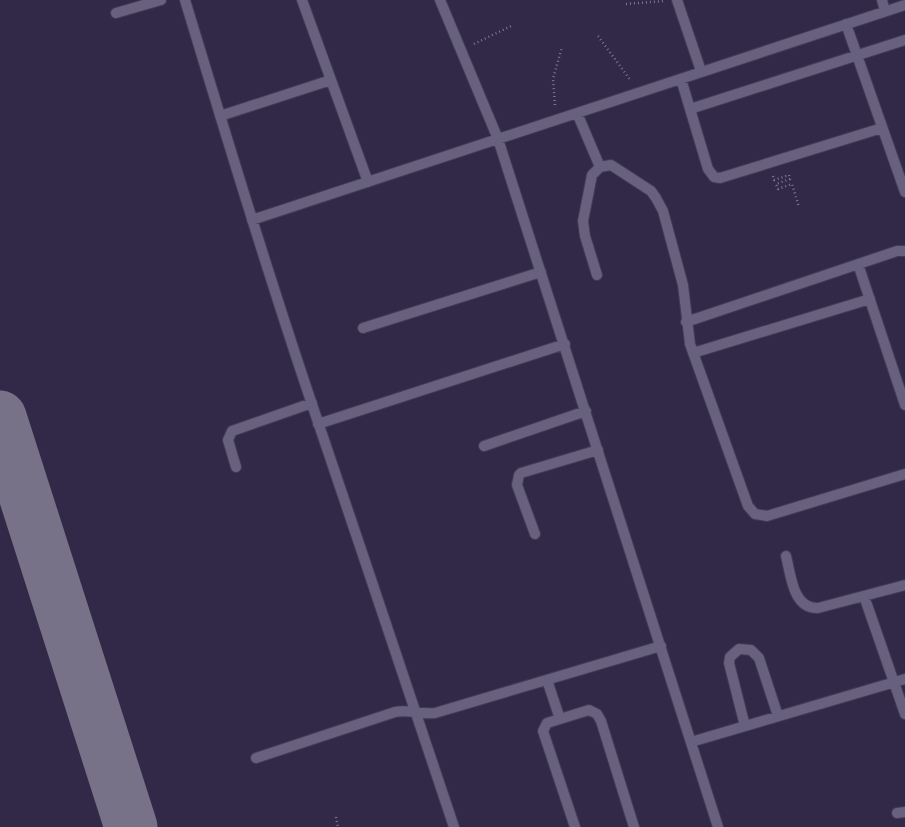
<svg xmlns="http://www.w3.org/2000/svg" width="905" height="827" font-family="Karla,sans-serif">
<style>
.built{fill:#322948}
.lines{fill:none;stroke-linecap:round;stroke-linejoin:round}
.taxiway{stroke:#787288;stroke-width:53}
.lane-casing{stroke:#433c51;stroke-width:12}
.path{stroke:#7c778d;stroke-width:2.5;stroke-dasharray:1 3;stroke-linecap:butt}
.lane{stroke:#67607e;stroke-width:10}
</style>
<rect width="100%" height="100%" fill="#27203a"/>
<path class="built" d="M0,0H905V827H0Z"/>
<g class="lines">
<path class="taxiway" d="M0,417L131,827"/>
<g class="lane-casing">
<path id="lane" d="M185,0C228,142 271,284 319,425C364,559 410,692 454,827
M302,0L368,182
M440,0L498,139L718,827
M677,0L701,71
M882,0L885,11
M116,13L161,0
M846,24L905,192
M681,79L708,169L714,177L720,178L882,128
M690,109L905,40
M577,113L600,167
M220,116L331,80
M252,220L905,5
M858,264L905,405
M597,275L585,236L583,221L592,175L600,167L611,165L651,191L656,198L663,211L683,285L690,344L748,506L755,514L767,516L905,474
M686,322L897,251H905
M363,328L541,272
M693,353L870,299
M318,424L565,344
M484,446L586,411
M236,467L228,440L232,431L312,403
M535,534L517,485L519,475L521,473L598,450
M786,556C791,576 793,609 818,608L905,585
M864,596L905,714
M547,680L560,719
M745,726L729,663L730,657L739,649L751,650L759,658L778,716
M691,742L905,679
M256,758L395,712C409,709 421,715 435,713L661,646
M897,813L905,812
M575,827L543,731L547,723L589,710L597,714L601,721L634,827"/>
</g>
<path class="path" d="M626,4L664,1
M598,36L631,81
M474,44L511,26
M555,105L553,79L562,47
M773,176L774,180L789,175L790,179L776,184L778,189L792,184L799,207
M336,817L338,827"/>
<use href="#lane" class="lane"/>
</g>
</svg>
